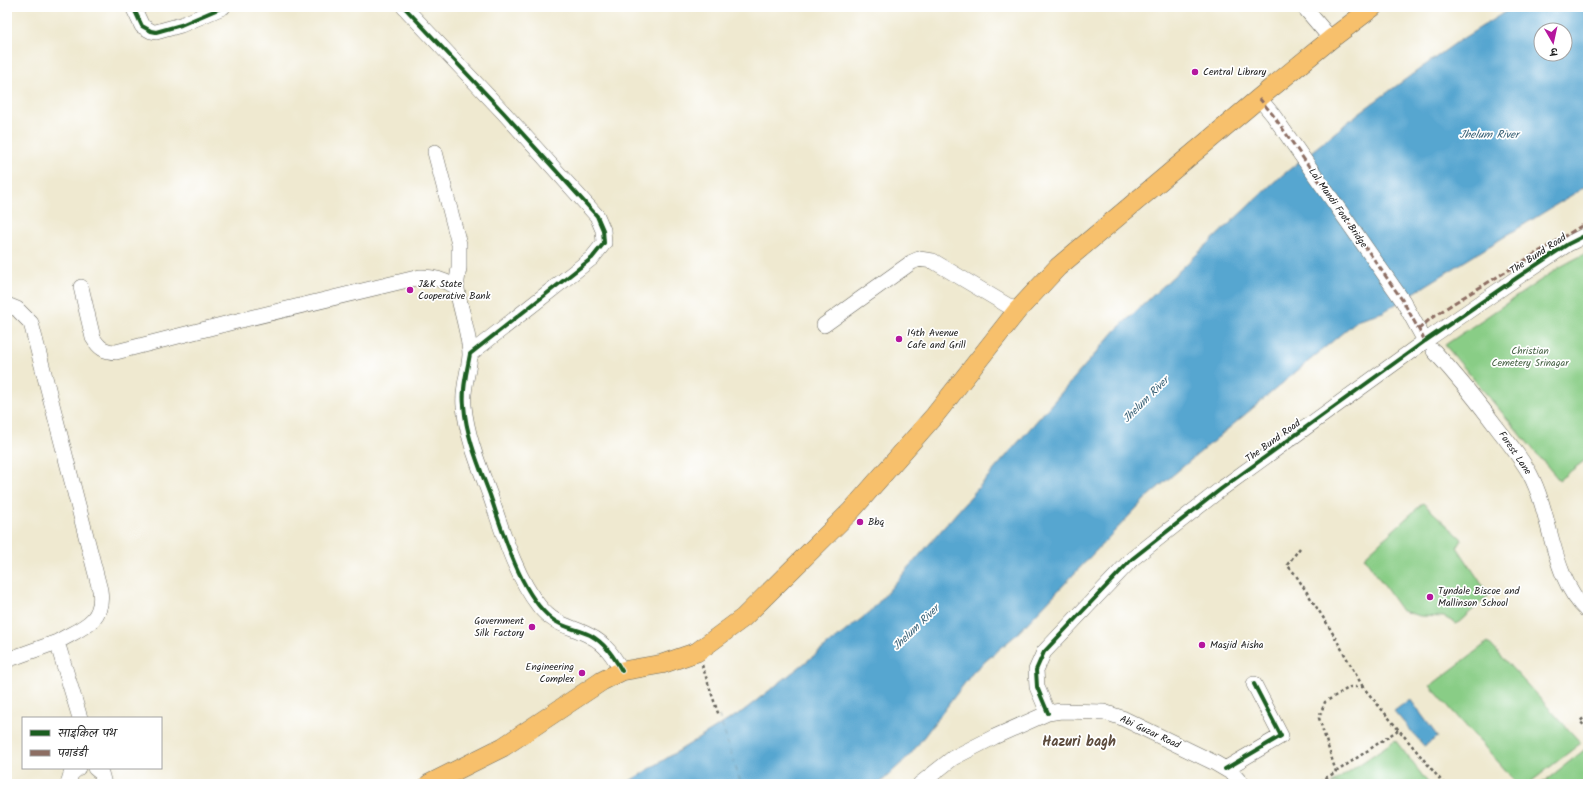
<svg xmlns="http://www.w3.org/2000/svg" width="1595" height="791" font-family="Kalam,'Playpen Sans Deva',sans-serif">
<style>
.green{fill:#89cd86;stroke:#527451}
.water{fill:#56a6d0;stroke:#396176;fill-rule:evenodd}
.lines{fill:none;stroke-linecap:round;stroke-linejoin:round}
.ferry{stroke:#396176;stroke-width:1;stroke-dasharray:5 4;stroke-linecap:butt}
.minor-casing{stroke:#66645b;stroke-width:16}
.major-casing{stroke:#66645b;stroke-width:20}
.path{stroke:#66645b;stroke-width:2.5;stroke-dasharray:3 3;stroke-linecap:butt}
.minor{stroke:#fff;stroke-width:15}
.major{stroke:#f7c06c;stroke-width:19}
.quiet{stroke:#8d6e63;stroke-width:3;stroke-dasharray:6 3;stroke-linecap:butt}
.cycleway-casing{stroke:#fff;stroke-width:6}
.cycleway{stroke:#1b5e20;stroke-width:4}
.poi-dot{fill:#b5179e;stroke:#fff;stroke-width:1.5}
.labels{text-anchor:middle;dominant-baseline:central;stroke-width:3.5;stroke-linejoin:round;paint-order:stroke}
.poi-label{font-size:10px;fill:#1c1c1c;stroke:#fff;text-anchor:start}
.street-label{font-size:10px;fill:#1c1c1c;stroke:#fff}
.park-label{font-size:10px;fill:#486346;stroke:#fff}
.water-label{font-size:11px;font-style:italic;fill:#396176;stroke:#fff}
.district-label{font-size:14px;font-weight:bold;fill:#5c4b3c;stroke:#fff}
</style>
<rect width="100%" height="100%" fill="#fff"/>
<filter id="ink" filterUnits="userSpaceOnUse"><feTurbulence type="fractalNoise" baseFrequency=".025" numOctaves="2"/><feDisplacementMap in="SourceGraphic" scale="8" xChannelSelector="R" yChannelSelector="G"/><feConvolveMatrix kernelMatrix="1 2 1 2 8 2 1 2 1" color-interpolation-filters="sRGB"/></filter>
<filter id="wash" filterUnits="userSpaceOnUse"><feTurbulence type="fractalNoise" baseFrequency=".012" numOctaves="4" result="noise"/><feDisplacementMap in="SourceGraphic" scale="16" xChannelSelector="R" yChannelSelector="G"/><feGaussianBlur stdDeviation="0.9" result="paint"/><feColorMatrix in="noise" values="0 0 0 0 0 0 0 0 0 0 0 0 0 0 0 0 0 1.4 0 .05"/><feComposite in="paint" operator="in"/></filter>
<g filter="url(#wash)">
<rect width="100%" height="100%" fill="#efe9d0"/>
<path class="green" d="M1588,252V458L1559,480L1445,345L1560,267Z
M1423,503L1462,539L1457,547L1489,595L1457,624L1444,617L1420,616L1402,611L1364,557Z
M1488,642L1581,743L1528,784H1518L1430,686Z
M1395,740L1429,784H1331Z
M1588,747V784H1541Z"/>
<path class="water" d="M1513,7H1588V185L1383,312L1359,319L1148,496L1016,635L974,671L910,755L879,784H625L743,711L870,612L1116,330L1274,182L1359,113L1457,42ZM1541,30H1565V54H1541Z
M1410,699L1438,737L1424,746L1394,711Z"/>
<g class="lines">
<path class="ferry" d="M719,716L741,784"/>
</g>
</g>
<g filter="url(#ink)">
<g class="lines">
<g class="minor-casing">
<path id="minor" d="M133,7L142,26L151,31L156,32L181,25L223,7
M404,7L504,113L597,216L603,230L604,243L592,258L470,354
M1304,7L1331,39
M1259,98L1273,115L1403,301L1425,341
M435,152L459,244C459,252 459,260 459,268C458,275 456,282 457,289C460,308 470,337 470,355C469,372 462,388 464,406C467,438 480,468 491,498C503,533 516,577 539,606C556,627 570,625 590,636C605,643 614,657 622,671
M81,287L93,338C99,348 105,352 116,352L233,322L420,277C434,276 444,281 457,287
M7,305L17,309L31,323L100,590C105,623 80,628 57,642L80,718
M824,325L912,262L919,259L933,261L1017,311
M1434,351C1457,376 1478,402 1498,429C1509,443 1521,458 1530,474C1553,518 1550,576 1588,612
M7,660L57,642
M1048,713L1037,687L1036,670L1044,652L1132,559L1221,489L1425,341L1518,277L1568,244L1588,234
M95,768L101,773L104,784
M1225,769L1281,736L1254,684
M68,784L71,774L78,768
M920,784L953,758L994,737L1048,713L1061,711L1104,712L1122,718L1215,763L1232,773L1242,784"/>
</g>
<g class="major-casing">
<path id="major" d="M429,784L503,747L602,681L622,671L662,664L697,652L743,618L851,511L935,415L1017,311L1058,267L1259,98L1331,39L1373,7"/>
</g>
<path class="path" d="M1300,548L1287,565L1295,574L1328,625L1363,687
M702,665L719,716
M1588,715L1580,721L1588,730
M1336,772L1398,730
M1315,784L1336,772L1319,718L1325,702L1350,687H1363L1444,784"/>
<use href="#minor" class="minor"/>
<use href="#major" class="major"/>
<path class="quiet" d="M1259,98L1273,115L1403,301L1425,341
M1418,330L1430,319L1454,303L1588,222"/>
<g class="cycleway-casing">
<path id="cycleway" d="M133,7L142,26L151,31L156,32L181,25L223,7
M404,7L504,113L597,216L603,230L604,243L592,258L470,354C467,371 462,388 464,405C466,436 479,466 490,495C503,532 520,594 552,619C563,628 578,629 590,635C605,643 614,657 622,671
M1048,713L1037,687L1036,670L1044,652L1132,559L1221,489L1425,341L1518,277L1568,244L1588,234
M1225,769L1281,736L1254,684"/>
</g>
<use href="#cycleway" class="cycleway"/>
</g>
</g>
<g class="poi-dot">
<circle cx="1195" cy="72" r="4"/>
<circle cx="410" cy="290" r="4"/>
<circle cx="899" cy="339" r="4"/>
<circle cx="860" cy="522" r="4"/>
<circle cx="1430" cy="597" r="4"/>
<circle cx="532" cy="627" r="4"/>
<circle cx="1202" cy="645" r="4"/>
<circle cx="582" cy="673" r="4"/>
</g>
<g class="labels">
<g class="poi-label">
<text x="1203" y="72">Central Library</text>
<text x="418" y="284">J&amp;K State<tspan x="418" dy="12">Cooperative Bank</tspan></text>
<text x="907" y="333">14th Avenue<tspan x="907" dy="12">Cafe and Grill</tspan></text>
<text x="868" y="522">Bbq</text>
<text x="1438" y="591">Tyndale Biscoe and<tspan x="1438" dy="12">Mallinson School</tspan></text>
<text x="524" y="621" text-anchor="end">Government<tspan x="524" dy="12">Silk Factory</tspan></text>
<text x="1210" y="645">Masjid Aisha</text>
<text x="574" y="667" text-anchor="end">Engineering<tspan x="574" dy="12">Complex</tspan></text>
</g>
<g class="street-label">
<text transform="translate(1338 208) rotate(55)">Lal Mandi Foot Bridge</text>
<text transform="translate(1538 254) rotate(-33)">The Bund Road</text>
<text transform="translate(1273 441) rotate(-36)">The Bund Road</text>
<text transform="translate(1515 453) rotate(56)">Forest Lane</text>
<text transform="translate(1150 732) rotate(25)">Abi Guzar Road</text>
</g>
<g class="park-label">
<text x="1530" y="351">Christian<tspan x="1530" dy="12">Cemetery Srinagar</tspan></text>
</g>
<g class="water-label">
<text x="1489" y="135">Jhelum River</text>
<text transform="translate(1146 400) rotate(-45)">Jhelum River</text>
<text transform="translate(916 628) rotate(-44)">Jhelum River</text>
</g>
<g class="district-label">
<text x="1079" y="742">Hazuri bagh</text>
</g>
</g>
<rect width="1595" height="791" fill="none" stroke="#fff" stroke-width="24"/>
<rect x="22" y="717" width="140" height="52" fill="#ffffff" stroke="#a4a4a4"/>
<rect x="30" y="730" width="20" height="6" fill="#1b5e20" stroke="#a4a4a4"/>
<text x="58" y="737" font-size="12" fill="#1c1c1c">साइकिल पथ</text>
<rect x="30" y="750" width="20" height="6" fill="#8d6e63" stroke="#a4a4a4"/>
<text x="58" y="757" font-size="12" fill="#1c1c1c">पगडंडी</text>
<g transform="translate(1553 42) rotate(171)"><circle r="19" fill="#ffffff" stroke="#a4a4a4"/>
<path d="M0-3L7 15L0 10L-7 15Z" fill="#b5179e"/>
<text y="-6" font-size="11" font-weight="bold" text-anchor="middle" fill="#1c1c1c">उ</text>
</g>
</svg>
